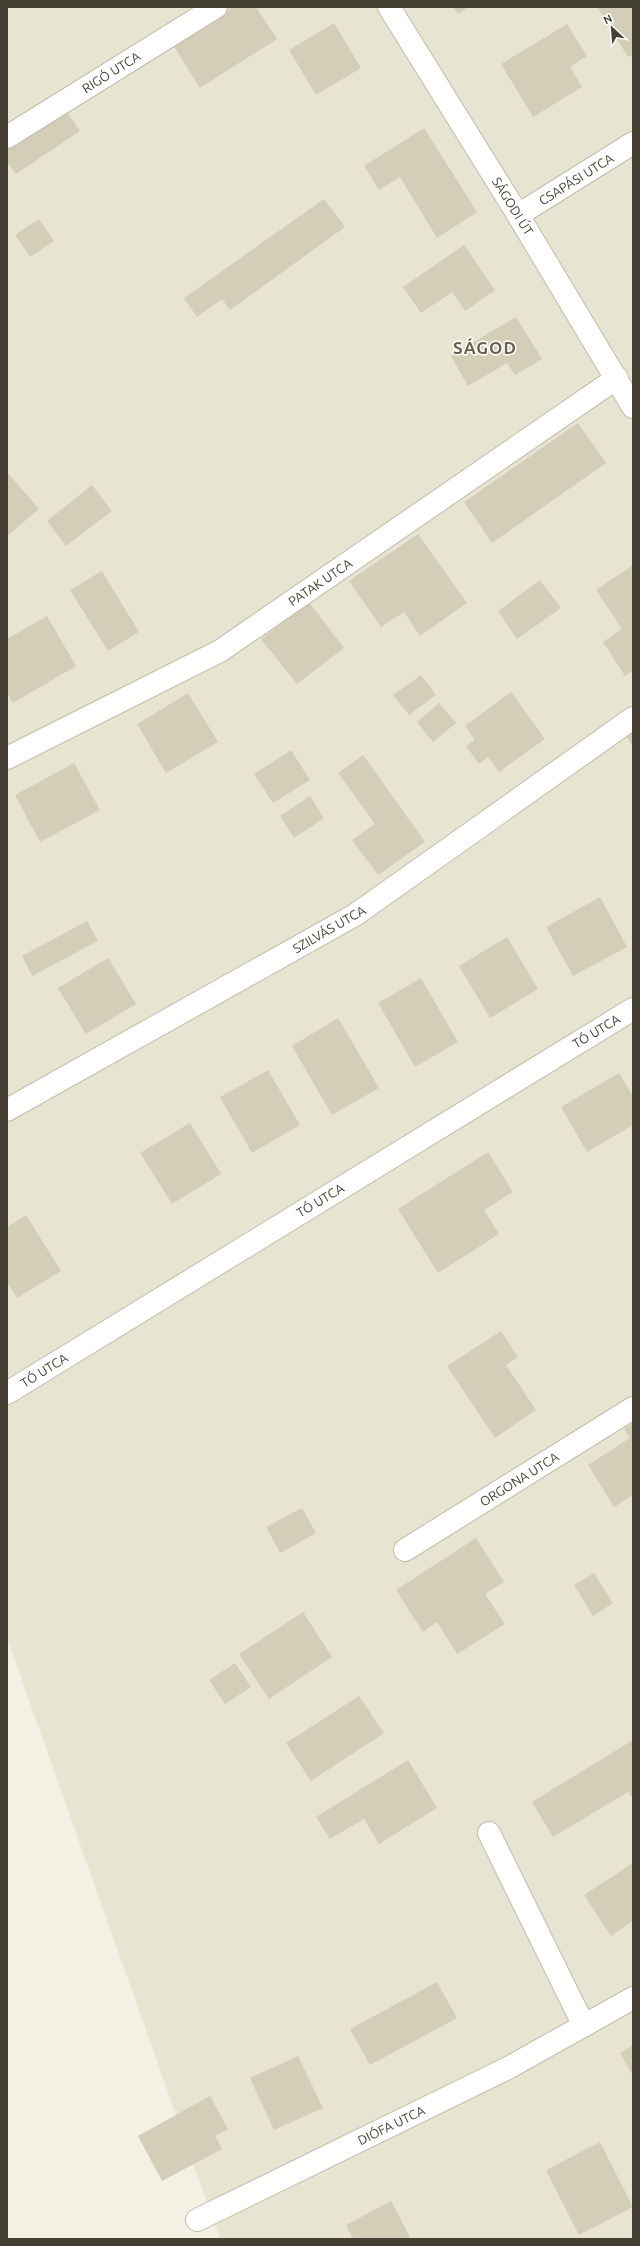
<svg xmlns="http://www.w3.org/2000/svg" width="640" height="2246" font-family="Ubuntu,sans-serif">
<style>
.residential{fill:#e7e4d2}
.building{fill:#d4ceb9}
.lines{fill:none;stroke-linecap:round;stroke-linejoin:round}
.minor-casing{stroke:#c1bda9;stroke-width:24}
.minor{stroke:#fff;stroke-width:22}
.labels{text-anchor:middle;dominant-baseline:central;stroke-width:3;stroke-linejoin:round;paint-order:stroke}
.street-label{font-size:13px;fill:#444134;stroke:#fff}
.district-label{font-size:17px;font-weight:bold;letter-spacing:1px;fill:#68614b;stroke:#fff}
</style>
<rect width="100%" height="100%" fill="#f2f1e4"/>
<path class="residential" d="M7,7H633V2239H220L7,1638Z"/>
<path class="building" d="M233,7H256L277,39L200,88L173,45Z
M453,7H468L458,14Z
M597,7H633V55L628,57Z
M334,23L361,68L316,95L289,50Z
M567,24L587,56L570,67L582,87L533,117L501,64Z
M66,110L80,131L16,174L7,162V150Z
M424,128L477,212L437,238L400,177L379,190L364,166Z
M324,199L345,227L230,310L222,299L197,317L184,298Z
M39,219L54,241L30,257L15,235Z
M464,245L495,290L465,311L452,292L421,313L403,287Z
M516,317L542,359L515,375L507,363L468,386L451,356Z
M578,423L606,463L492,543L464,502Z
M7,472L39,509L7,536Z
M92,485L112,511L66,546L47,521Z
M418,534L467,603L420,636L404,612L381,627L349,581Z
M633,565V671L625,676L603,642L622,629L596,590Z
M102,571L139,632L108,651L70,590Z
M540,580L561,608L517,639L498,611Z
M309,602L344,648L297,684L261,639Z
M47,616L76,666L13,703L7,692V639Z
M421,675L436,695L409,715L393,695Z
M511,692L545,739L499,772L488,757L479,764L466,746L475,740L465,726Z
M188,693L218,742L166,773L137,724Z
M439,703L456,723L433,742L417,722Z
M633,728V747L625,734Z
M291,750L310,780L273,803L254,774Z
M363,755L425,842L378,875L352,840L375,824L338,773Z
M74,763L100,810L40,842L15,795Z
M310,796L324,818L294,838L280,816Z
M600,897L627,947L573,976L546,927Z
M87,921L98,941L32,976L22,956Z
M507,937L538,989L490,1018L459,966Z
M108,958L136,1004L86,1034L58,988Z
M421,978L458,1042L415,1067L378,1003Z
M338,1018L379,1088L332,1115L292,1046Z
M268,1070L300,1125L252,1153L220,1097Z
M619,1073L633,1096V1125L587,1152L561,1107Z
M190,1123L221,1174L172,1204L140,1153Z
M488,1152L513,1192L484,1210L499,1234L438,1273L398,1209Z
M26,1215L61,1271L17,1298L7,1282V1227Z
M501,1331L518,1357L506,1365L536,1410L495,1438L447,1366Z
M633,1423V1495L614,1507L588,1465L630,1438L624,1429Z
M302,1508L316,1533L280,1553L266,1527Z
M476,1538L504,1582L485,1594L505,1624L457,1654L437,1622L423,1632L396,1590Z
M594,1573L613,1603L593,1616L574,1585Z
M303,1612L332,1657L269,1699L239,1654Z
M235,1663L251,1687L225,1704L209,1680Z
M359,1696L384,1733L311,1781L286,1743Z
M633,1740V1799L628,1792L553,1837L532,1802Z
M408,1760L437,1808L379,1844L364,1819L330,1839L316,1817Z
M633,1863V1921L611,1936L584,1895Z
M437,1982L457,2018L370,2065L350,2029Z
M633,2045V2076L620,2053Z
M298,2056L323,2108L274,2130L250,2078Z
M210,2096L228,2129L215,2136L222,2149L162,2181L138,2136Z
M600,2142L633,2207L579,2235L546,2170Z
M391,2201L411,2239H353L346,2225Z"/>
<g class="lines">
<g class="minor-casing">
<path id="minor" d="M389,7L518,215L633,407
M7,137L216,7
M518,215L633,143
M7,758L220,651L617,378
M7,1110L355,915L633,718
M7,1393L633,1009
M405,1550L633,1408
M489,1833L584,2026
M197,2220L508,2068L633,1998"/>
</g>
<use href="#minor" class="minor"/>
</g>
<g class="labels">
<g class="street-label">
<text transform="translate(111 72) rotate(-32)">RIGÓ UTCA</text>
<text transform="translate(576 179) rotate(-32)">CSAPÁSI UTCA</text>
<text transform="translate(513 206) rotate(58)">SÁGODI ÚT</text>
<text transform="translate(320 582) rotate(-34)">PATAK UTCA</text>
<text transform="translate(329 929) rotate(-30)">SZILVÁS UTCA</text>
<text transform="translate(596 1031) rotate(-31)">TÓ UTCA</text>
<text transform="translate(320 1200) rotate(-31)">TÓ UTCA</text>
<text transform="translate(44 1370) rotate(-32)">TÓ UTCA</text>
<text transform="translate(519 1479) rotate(-32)">ORGONA UTCA</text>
<text transform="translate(391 2125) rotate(-26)">DIÓFA UTCA</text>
</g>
<g class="district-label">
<text x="485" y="347">SÁGOD</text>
</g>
</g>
<rect width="640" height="2246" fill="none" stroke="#444134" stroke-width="16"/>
<g transform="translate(612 28) rotate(334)" stroke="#ffffff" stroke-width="3" paint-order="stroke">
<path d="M0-3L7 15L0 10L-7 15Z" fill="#444134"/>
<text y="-6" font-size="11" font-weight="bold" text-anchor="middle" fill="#444134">N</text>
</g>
</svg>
